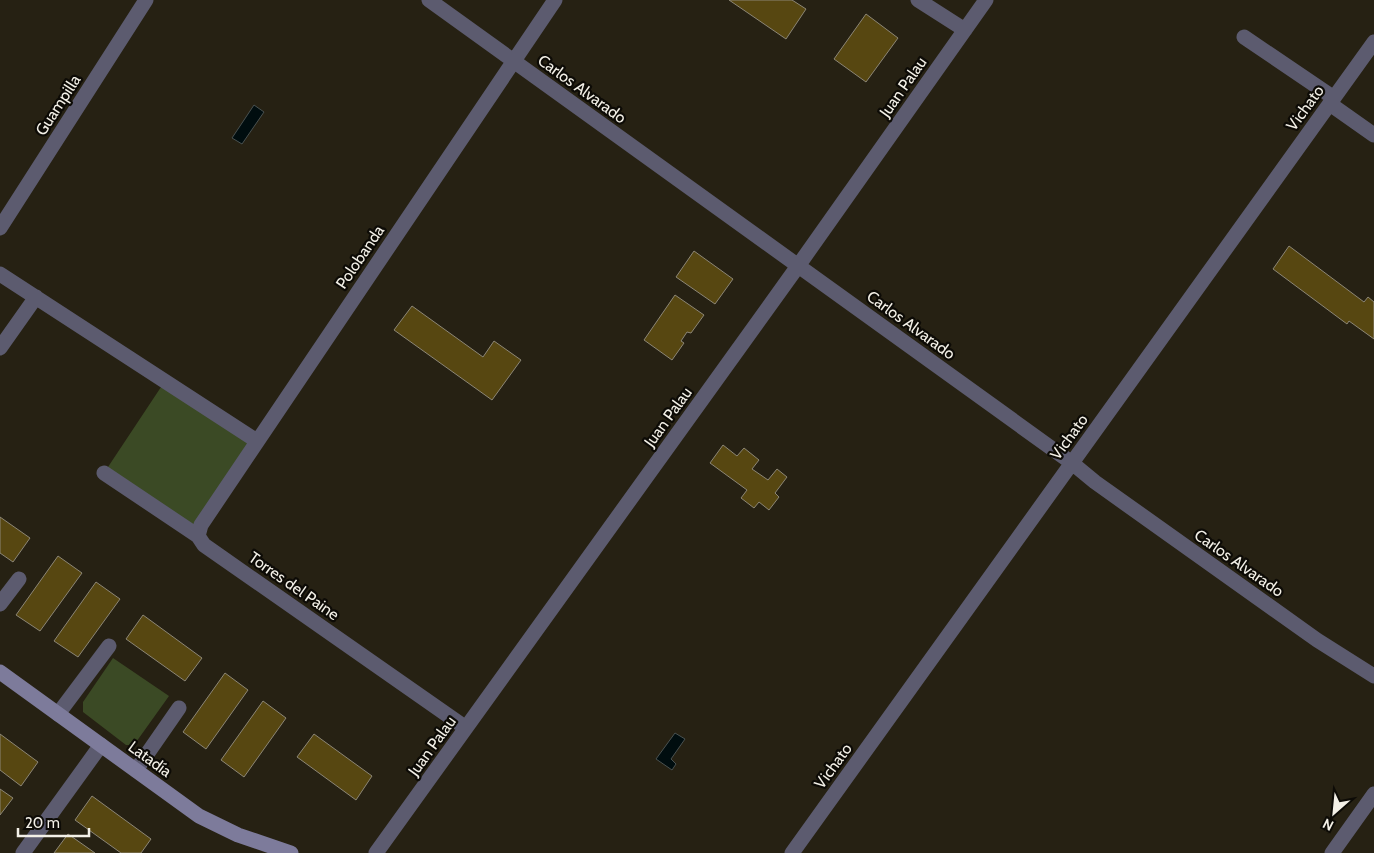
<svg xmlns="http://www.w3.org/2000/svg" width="1374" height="853" font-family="Cabin,sans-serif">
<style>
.green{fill:#3b4a25}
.water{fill:#000d0f;stroke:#495150}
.building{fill:#574711;stroke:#8c8676}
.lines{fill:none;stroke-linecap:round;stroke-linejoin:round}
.street{stroke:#5c5b6f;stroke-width:15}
.secondary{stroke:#7d7b9b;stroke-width:15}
.labels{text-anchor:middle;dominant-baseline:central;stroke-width:4.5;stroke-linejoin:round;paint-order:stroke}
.street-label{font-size:16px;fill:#f3f0e7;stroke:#0d0b06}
</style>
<rect width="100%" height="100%" fill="#262113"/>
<path class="green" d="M165,381L257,441L198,536L104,473Z
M113,658L169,696L134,745H126L83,712V702Z"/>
<path class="water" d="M254,105L264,112L242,144L232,138Z
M675,733L685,739L671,759L676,764L672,770L656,759Z"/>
<path class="building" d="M729,0H792L806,9L786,39Z
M866,14L898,38L866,82L834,59Z
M1289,246L1364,302L1368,297L1374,302V339L1349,321L1347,324L1273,269Z
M694,251L733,279L715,304L676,277Z
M675,295L704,315L691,333L687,332L681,341L684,343L672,360L644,340Z
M412,306L483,357L494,341L521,360L492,400L394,330Z
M723,445L737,456L744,448L759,460L752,469L768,480L777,469L787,477L775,493L779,497L769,510L759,502L754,508L741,498L747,490L710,463Z
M0,517L30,538L13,562L0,553Z
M58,556L82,573L40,631L16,615Z
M96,582L120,599L78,657L54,641Z
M143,615L202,658L185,681L126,639Z
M225,673L248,690L206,749L183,732Z
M263,701L286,718L244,777L221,760Z
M0,734L38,762L21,786L0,770Z
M314,734L372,776L356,800L297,757Z
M0,789L13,798L0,815Z
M92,796L151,839L141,853H121L75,820Z
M68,834L95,853H54Z"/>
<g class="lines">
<path class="street" d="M429,0L1072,463L1095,482L1317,640L1374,676
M918,0L965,30
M1244,37L1334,98
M1330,104L1374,135
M0,228L146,0
M0,274L257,441
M0,348L36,297
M104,473L198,536L204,545L466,728
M198,536L201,525L555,0
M0,604L19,579
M58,714L109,646
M136,770L179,708
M23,853L101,745
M376,853L798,266L986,0
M792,853L1374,42
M1332,853L1374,794"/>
<path class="secondary" d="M0,672L199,816L238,835L291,853"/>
</g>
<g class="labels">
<g class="street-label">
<text transform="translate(903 87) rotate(-55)">Juan Palau</text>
<text transform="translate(582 89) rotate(36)">Carlos Alvarado</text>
<text transform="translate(58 105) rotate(-57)">Guampilla</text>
<text transform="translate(1305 108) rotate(-54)">Vichato</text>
<text transform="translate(360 257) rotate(-56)">Polobanda</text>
<text transform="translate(911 325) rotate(36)">Carlos Alvarado</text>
<text transform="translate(668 417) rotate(-54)">Juan Palau</text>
<text transform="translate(1069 437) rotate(-54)">Vichato</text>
<text transform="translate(1239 563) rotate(35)">Carlos Alvarado</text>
<text transform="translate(294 586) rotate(35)">Torres del Paine</text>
<text transform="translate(432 746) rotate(-54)">Juan Palau</text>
<text transform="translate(150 759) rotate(36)">Latadía</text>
<text transform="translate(833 766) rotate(-54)">Vichato</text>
</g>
</g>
<g transform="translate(1334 813) rotate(207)" stroke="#0d0b06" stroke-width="4" paint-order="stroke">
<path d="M0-4L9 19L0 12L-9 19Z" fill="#f3f0e7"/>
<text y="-8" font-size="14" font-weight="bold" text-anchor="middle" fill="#f3f0e7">N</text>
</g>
<path d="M18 828v8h71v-8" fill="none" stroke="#f3f0e7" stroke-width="2.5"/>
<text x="25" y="828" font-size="15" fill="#f3f0e7" stroke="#0d0b06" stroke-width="4" paint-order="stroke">20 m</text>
</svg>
